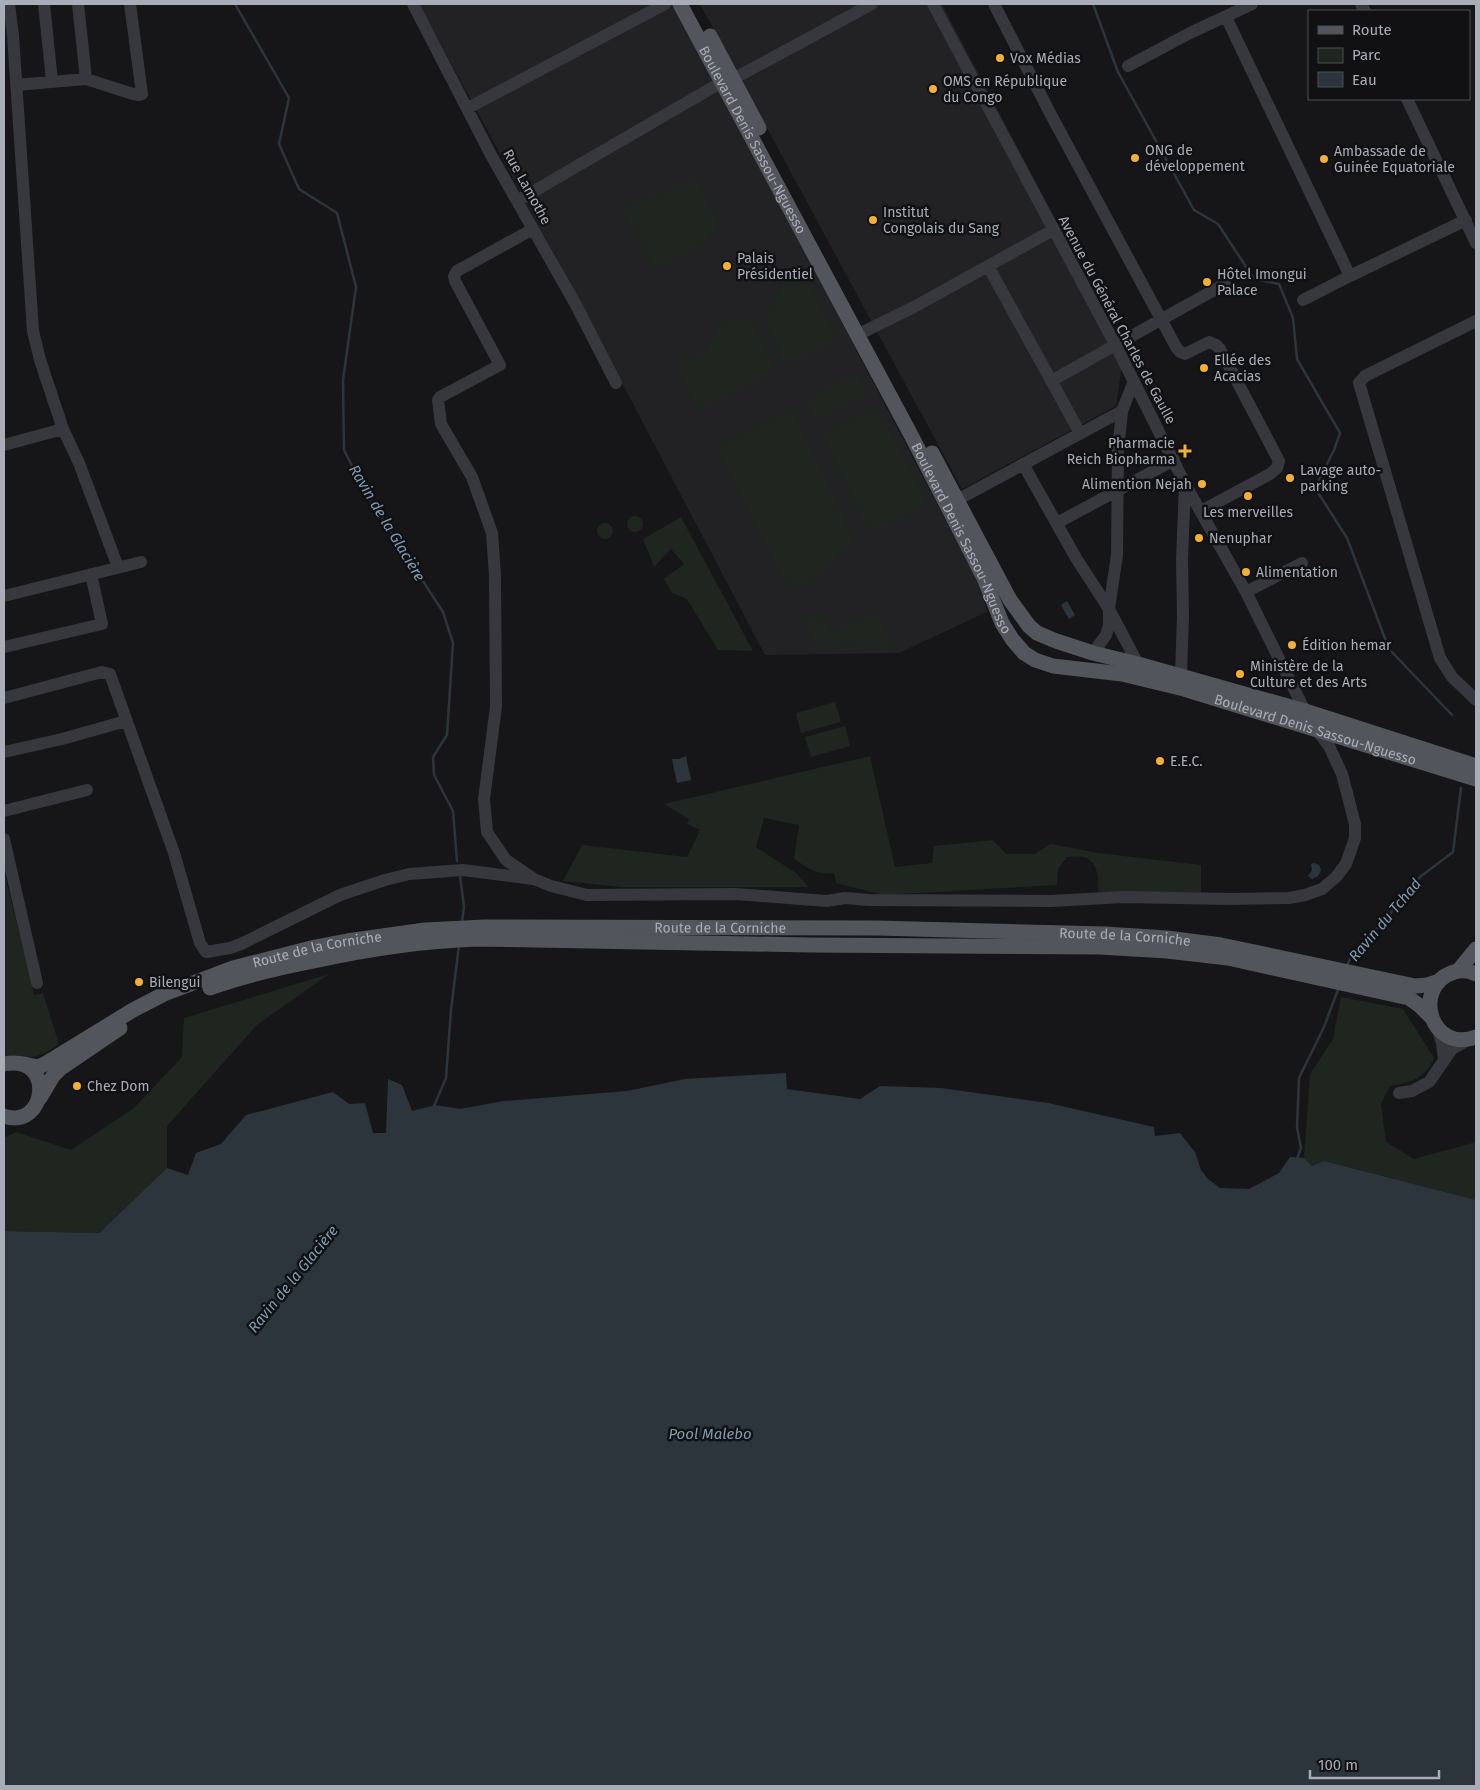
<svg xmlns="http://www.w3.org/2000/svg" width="1480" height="1790" font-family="'Fira Sans',sans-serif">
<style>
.built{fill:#222225}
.green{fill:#1e261f}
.water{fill:#2c353c}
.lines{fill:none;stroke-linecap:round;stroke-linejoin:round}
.stream{stroke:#2c353c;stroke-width:2.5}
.minor{stroke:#37383d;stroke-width:12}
.major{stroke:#53555c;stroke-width:15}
.poi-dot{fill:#f2b134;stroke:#111113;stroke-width:2}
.labels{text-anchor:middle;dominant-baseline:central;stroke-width:5;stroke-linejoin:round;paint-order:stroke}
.poi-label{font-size:14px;fill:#a8adb8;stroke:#111113;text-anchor:start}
.street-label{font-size:14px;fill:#a8adb8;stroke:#111113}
.water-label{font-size:15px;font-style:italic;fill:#7f9bb3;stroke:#111113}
</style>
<rect width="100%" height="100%" fill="#161618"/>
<path class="built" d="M419,4H675L982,590L987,612L899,653L765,655L559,263Z
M700,4H942L1124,350L1116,406L962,489Z"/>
<path class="green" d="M698,178L718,228L709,234L710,242L654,267L622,208Z
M797,261L837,339L785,365L764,316Z
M724,320L746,321L754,324L774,371L698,409L681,375V356C712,364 709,335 724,320Z
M857,373L866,393L814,420L805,400Z
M875,405L928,502L869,533L821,433Z
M791,408L856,543L837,552V563L790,590L715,446Z
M627 524a8 8 0 1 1 16 0a8 8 0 1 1-16 0Z
M681,517L753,651L718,650L687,599L672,593L664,579L684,564L671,549L654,567L643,539Z
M597 531a8 8 0 1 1 16 0a8 8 0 1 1-16 0Z
M875,610L893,645L816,648L804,623L820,614L830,633Z
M835,702L841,722L801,733L796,713Z
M845,726L850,746L811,757L805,737Z
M870,756L895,867L932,863L934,846L993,840L1006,854H1034L1051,844L1098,853L1201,865V892L1098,893C1099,880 1099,862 1084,857C1080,856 1072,857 1067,857L1058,869L1057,885L884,895L836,883L834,873C817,875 807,869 794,858L799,825L764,818L756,847L796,873L809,887H621L563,881L582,845L687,857L700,830L687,824L689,819L664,804Z
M4,871L34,995L43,993L59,1044C38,1059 28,1060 4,1055Z
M329,974L257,1025L167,1126V1168L99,1233L4,1231V1138L16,1132L71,1150L134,1108L182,1057L184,1018Z
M1341,997L1403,1009L1434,1058C1423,1080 1413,1081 1390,1086L1381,1104L1386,1142L1414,1159L1476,1142V1200L1324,1161L1312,1166L1304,1158L1310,1074L1333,1039Z"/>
<path class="water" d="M1067,601L1075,615L1069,619L1061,605Z
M686,756L691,780L677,783L672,759H679Z
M1314,863L1319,865L1321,870L1318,876L1312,879L1308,876L1312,870L1311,864Z
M786,1073L787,1089L860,1099L880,1086L941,1088L1048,1103L1154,1127L1155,1136L1180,1133L1195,1152L1201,1170L1208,1179L1220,1188L1249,1189L1279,1173L1290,1157L1304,1158L1312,1166L1324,1161L1476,1200V1786H4V1231L99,1233L167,1168L188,1175L196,1153L221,1144L246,1115L333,1092L349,1104L365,1103L373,1133H386L388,1079L402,1085L412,1111L435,1105L460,1109L504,1101L627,1091L685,1079Z"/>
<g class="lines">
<path class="stream" d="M235,4L289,98L279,144L299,189L337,213L356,287L343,380L344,450L366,493L443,612L453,643L447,735L433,757L434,775L453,811L457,861
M1093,4L1118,72L1194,210L1218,224L1254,279L1279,284L1293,318L1297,359L1340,433L1334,450L1315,488L1347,538L1389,649L1452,715
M460,876L464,907L462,922
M1347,966L1351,956L1384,921L1420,877L1453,852L1461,788
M434,1106L446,1078L451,1010L459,945
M1297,1159L1301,1148L1297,1127L1299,1078L1324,1027L1339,987"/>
<path class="minor" d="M9,4L13,36L33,331L40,360L63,429L79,463L118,567
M44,4L52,81
M78,4L86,79
M413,4L491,155L576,305L616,383
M994,4L1050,113L1176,347L1180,352L1185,354L1209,342L1216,345L1220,349L1279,461L1277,468L1270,474L1201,511
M1361,4L1365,11
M1226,17L1350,276
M1128,66L1190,33L1252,4
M733,79L872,4
M16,85L86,79L133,94L139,95L142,94L130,4
M1407,99L1476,243
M468,108L665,4
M517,201L722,82
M533,229L457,271L454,276L455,281L500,365L440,397L438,400L441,424L472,477L492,533L495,575L496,707L484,799L487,832L506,860L534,879L551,886L587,895L735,894L827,901L845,898L869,900L1051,901L1123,897L1230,899L1289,898L1305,895L1322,889L1336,877L1346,864L1355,838V824L1342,774L1335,759L1329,746L1316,729L1305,711L1246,592L1185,484L1116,346L933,4
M988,266L1080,433
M1303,300L1350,276L1466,220
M1476,321L1365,376L1359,383L1440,658L1452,677L1476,700
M857,335L914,307L1053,230
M1051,381L1225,284
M4,445L63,429
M1023,464L1076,558L1109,609L1138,664
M957,500L1122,411
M1057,523L1174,460
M1246,592L1302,563
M4,596L141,562
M4,647L102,624L91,574
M1093,653L1106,635L1109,625V609L1117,555L1118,451L1122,411L1134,381
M1181,676L1183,615L1182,560L1185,484
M4,698L102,672L110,674L174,853L200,943L206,952L230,948L241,944L340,895L385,880L409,874L463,870L533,879
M4,752L62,739L126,721
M4,811L87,790
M4,839L37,983
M1437,1027L1442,1043L1444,1059
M1399,1093L1412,1091L1429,1082L1452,1049L1468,1040"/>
<g class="major">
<path id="s1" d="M680,4L911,435L984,578L1002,623L1012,639L1024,653L1035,660L1053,666L1122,674L1184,689L1476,779"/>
<path d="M710,36L759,128"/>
<path d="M932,453L1010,600L1029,626L1037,633L1056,641L1093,653L1138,664L1305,711L1476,766"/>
<path d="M1458,971L1476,949"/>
<path d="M1476,974C1470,971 1461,970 1454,972C1411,986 1430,1054 1476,1037"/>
<path d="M210,988C244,976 278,968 314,961C368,949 422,941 477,939L811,945L1100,947L1167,951L1228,958L1409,998L1420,1006L1430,1016"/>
<path d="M4,1064C57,1054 46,1131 4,1116"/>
<path id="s2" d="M24,1064L38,1067L45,1064L133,1010L164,994L233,968L315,947L347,941L425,930L485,927L877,928L1105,934L1167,938L1221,945L1415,986L1427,985L1439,981"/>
<path d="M40,1098L53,1076L61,1068L120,1028"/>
</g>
</g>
<g class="poi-dot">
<circle cx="1000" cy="58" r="5"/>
<circle cx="933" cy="89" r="5"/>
<circle cx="1135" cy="158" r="5"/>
<circle cx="1324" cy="159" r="5"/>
<circle cx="873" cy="220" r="5"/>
<circle cx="727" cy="266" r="5"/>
<circle cx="1207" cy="282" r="5"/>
<circle cx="1204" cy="368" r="5"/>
<path d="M1182.5 443.5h5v5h5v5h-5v5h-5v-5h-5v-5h5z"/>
<circle cx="1290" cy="478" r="5"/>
<circle cx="1202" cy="484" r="5"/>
<circle cx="1248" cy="496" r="5"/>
<circle cx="1199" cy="538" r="5"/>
<circle cx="1246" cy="572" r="5"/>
<circle cx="1292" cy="645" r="5"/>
<circle cx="1240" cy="674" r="5"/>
<circle cx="1160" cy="761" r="5"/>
<circle cx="139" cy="982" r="5"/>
<circle cx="77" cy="1086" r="5"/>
</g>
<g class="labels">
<g class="poi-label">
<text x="1010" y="58">Vox Médias</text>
<text x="943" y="81">OMS en République<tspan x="943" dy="16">du Congo</tspan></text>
<text x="1145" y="150">ONG de<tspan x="1145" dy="16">développement</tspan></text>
<text x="1334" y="151">Ambassade de<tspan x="1334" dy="16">Guinée Equatoriale</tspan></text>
<text x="883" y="212">Institut<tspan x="883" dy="16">Congolais du Sang</tspan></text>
<text x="737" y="258">Palais<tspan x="737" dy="16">Présidentiel</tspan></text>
<text x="1217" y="274">Hôtel Imongui<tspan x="1217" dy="16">Palace</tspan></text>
<text x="1214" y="360">Ellée des<tspan x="1214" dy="16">Acacias</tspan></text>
<text x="1175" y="443" text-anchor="end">Pharmacie<tspan x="1175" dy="16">Reich Biopharma</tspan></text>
<text x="1300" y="470">Lavage auto-<tspan x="1300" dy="16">parking</tspan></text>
<text x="1192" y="484" text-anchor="end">Alimention Nejah</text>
<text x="1248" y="512" text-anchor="middle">Les merveilles</text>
<text x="1209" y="538">Nenuphar</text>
<text x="1256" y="572">Alimentation</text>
<text x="1302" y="645">Édition hemar</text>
<text x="1250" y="666">Ministère de la<tspan x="1250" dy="16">Culture et des Arts</tspan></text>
<text x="1170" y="761">E.E.C.</text>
<text x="149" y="982">Bilengui</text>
<text x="87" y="1086">Chez Dom</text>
</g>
<g class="street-label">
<text stroke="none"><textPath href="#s1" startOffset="154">Boulevard Denis Sassou-Nguesso</textPath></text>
<text transform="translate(527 187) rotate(61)">Rue Lamothe</text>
<text transform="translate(1117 320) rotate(62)">Avenue du Général Charles de Gaulle</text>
<text stroke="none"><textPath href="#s1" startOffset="604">Boulevard Denis Sassou-Nguesso</textPath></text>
<text stroke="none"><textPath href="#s1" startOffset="1038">Boulevard Denis Sassou-Nguesso</textPath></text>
<text stroke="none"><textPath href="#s2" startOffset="725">Route de la Corniche</textPath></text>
<text stroke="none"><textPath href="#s2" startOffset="1130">Route de la Corniche</textPath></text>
<text stroke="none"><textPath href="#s2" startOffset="320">Route de la Corniche</textPath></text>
</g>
<g class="water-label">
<text transform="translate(387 523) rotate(59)">Ravin de la Glacière</text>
<text transform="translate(1385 920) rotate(-50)">Ravin du Tchad</text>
<text transform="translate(293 1279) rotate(-51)">Ravin de la Glacière</text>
<text x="710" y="1434">Pool Malebo</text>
</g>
</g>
<rect width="1480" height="1790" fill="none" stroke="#a8adb8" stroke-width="10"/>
<rect x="1308" y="10" width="162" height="90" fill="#111113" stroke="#4d4f55"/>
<rect x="1318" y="26" width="25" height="8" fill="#53555c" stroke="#4d4f55"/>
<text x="1352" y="35" font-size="15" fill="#a8adb8">Route</text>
<rect x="1318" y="48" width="25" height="15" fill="#1e261f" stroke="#4d4f55"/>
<text x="1352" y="60" font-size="15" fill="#a8adb8">Parc</text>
<rect x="1318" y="72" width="25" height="15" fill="#2c353c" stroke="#4d4f55"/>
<text x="1352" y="85" font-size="15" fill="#a8adb8">Eau</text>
<path d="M1310 1770v8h129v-8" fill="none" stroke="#a8adb8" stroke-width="2.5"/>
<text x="1318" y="1770" font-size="15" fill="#a8adb8" stroke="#111113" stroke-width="4" paint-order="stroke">100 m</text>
</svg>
